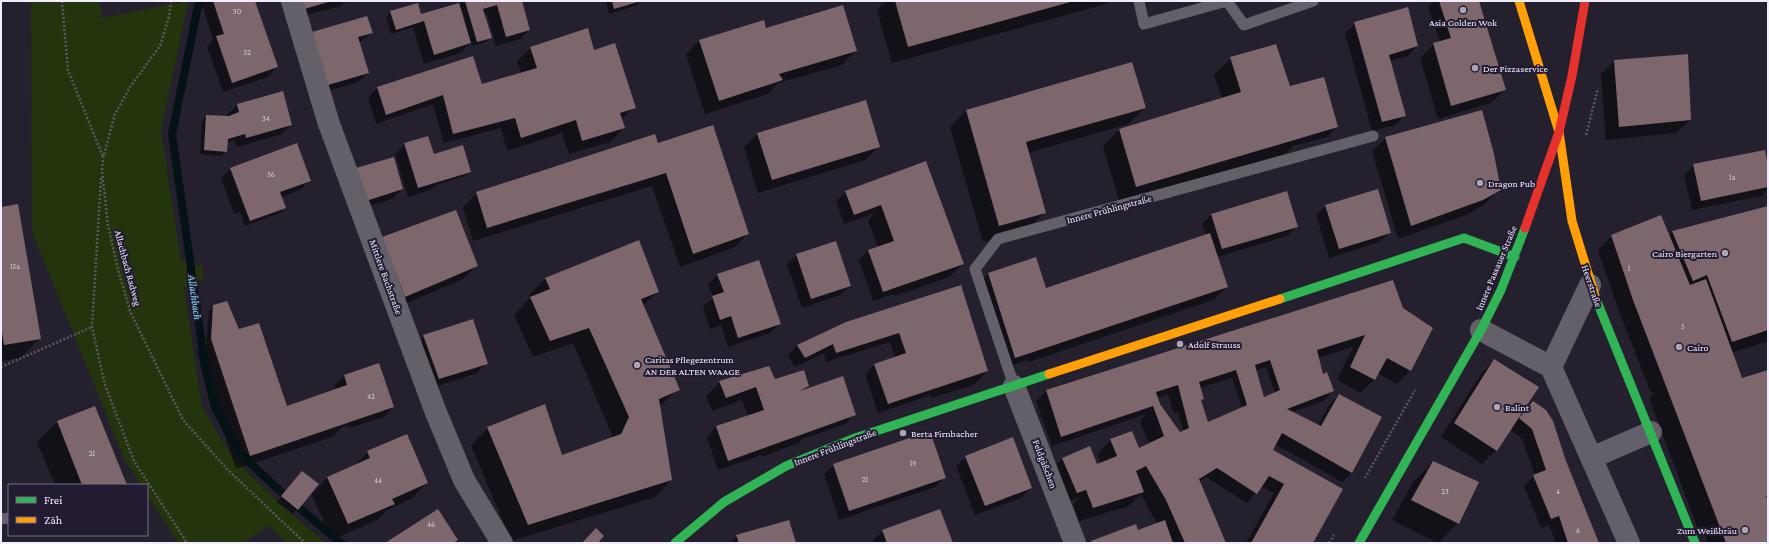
<svg xmlns="http://www.w3.org/2000/svg" width="1769" height="544" font-family="'Crimson Pro',serif">
<style>
.park{fill:#24350d}
.shadow{fill:#0007;fill-rule:evenodd}
.lines{fill:none;stroke-linecap:round;stroke-linejoin:round}
.stream{stroke:#041115;stroke-width:8}
.building{fill:#7d666c;fill-rule:evenodd}
.path{stroke:#5b5862;stroke-width:2.5;stroke-dasharray:2 2;stroke-linecap:butt}
.lane{stroke:#636069;stroke-width:11}
.street{stroke:#636069;stroke-width:22}
.fast{stroke:#30b455;stroke-width:9}
.slow{stroke:#ff9f0a;stroke-width:9}
.jam{stroke:#e5322d;stroke-width:9}
.poi-dot{fill:#aaa6b5;stroke:#221b32;stroke-width:1.5}
.labels{text-anchor:middle;dominant-baseline:central;stroke-width:4;stroke-linejoin:round;paint-order:stroke}
.number-label{font-size:8px;fill:#d5ccda}
.poi-label{font-size:10px;fill:#f2eefe;stroke:#221b32;text-anchor:start}
.street-label{font-size:10px;fill:#f2eefe;stroke:#221b32}
.water-label{font-size:11px;font-style:italic;fill:#81e2f6;stroke:#221b32}
</style>
<rect width="100%" height="100%" fill="#24202d"/>
<path class="park" d="M31,1H99L102,18L188,1L161,131L181,261L203,266V280L184,287L202,407L232,457L281,505L326,543H287L268,525L244,543H178L147,495V485H141L125,460L32,232Z"/>
<path class="shadow" d="M201,1H254L277,67L268,77L223,92L207,47L213,40Z
M290,1H345L341,6L294,18Z
M459,1H521L529,30L520,39L496,46L487,14L484,15L491,37L486,42L472,46L471,42L460,53L424,64L413,27L391,34L386,17L390,12L463,21L465,20Z
M606,1H640L635,6L609,14Z
M887,1H1109L1106,4L892,63L877,10Z
M1434,1H1478L1505,90L1491,103L1438,119L1420,58L1434,44L1440,42L1428,7Z
M1355,23L1417,46L1408,56L1390,61L1405,115L1395,125L1372,131L1345,33Z
M765,29L855,51L842,65L778,83L768,94L705,114L686,54L700,40Z
M372,32L359,43L368,73L358,82L319,94L303,43Z
M531,48L594,51L634,107L621,120L624,128L610,142L569,154L562,133L507,151L501,128L444,143L433,104L376,124L368,98L377,88L472,57L482,86L521,74L517,61Z
M1231,58L1289,89L1337,127L1327,137L1293,146L1287,153L1120,203L1103,146L1119,130L1222,98L1214,75Z
M1615,61L1690,120L1676,133L1606,140L1601,74Z
M282,92L291,124L282,134L237,147L234,140L227,142L226,151L221,156L200,154L202,121L206,116L228,117L227,115L237,105Z
M1145,108L1128,124L1028,153L1044,213L1028,229L983,242L950,127L966,111Z
M758,134L879,146L865,160L758,193L744,147Z
M1386,138L1499,189L1486,203L1469,214L1398,239L1372,151Z
M405,144L433,156L470,172L465,176L436,185L431,190L408,197L395,154Z
M657,144L748,233L735,247L680,267L652,186L473,241L463,207L477,193Z
M925,162L963,264L949,277L895,296L894,294L873,301L859,260L869,250L878,247L868,220L875,213L844,224L836,201L846,192Z
M1694,165L1768,171V189L1761,196L1692,210L1684,175Z
M231,169L310,180L300,190L281,197L285,208L280,213L245,226L240,212L234,214L221,178Z
M346,178L402,189L392,199L356,210Z
M1326,206L1390,232L1380,242L1329,258L1316,215Z
M1768,207V341L1731,353L1741,380L1768,371V543H1708L1703,531L1699,532L1649,398L1655,392L1651,393L1620,314L1598,250L1612,236H1668L1672,232Z
M1,208L40,338L20,358L1,361Z
M1212,214L1297,226L1287,236L1217,257L1227,287L1213,300L1029,362L1028,360L1006,367L979,283L988,274L1046,289L1206,236L1202,224Z
M638,241L658,291L643,306L678,389L659,407L671,480L655,497L511,541L471,445L488,428L561,456L611,439L612,435L573,343L533,357L514,315L530,298L529,295L545,279Z
M369,252L477,265L463,279L391,310Z
M797,255L850,286L840,295L802,308L787,264Z
M718,275L780,324L770,333L728,347L721,325L710,329L703,307L713,297L708,284Z
M1392,281L1410,370L1397,384L1377,373L1374,380L1360,393L1337,380L1353,347L1318,358L1323,375L1333,391L1323,401L1292,412L1318,426L1329,405L1339,395L1352,473L1342,482L1275,444L1271,450L1312,543H1246L1274,493L1261,486L1247,503L1206,477L1199,483L1225,543H1090L1137,531L1157,524L1141,494L1129,506L1079,521L1073,504L1080,497L1067,502L1053,468L1063,458L1097,466L1101,464L1097,454L1111,440L1138,449L1149,444L1140,421L1146,414L1052,446L1036,401L1046,391ZM1266,367L1275,393L1264,398L1255,371ZM1232,378L1242,408L1208,423L1200,401L1202,399L1199,388ZM1168,394L1174,414L1178,413L1184,431L1179,433L1159,404L1157,398Z
M961,287L987,371L974,385L931,398V395L878,413L865,374L875,364L895,358L890,342L826,362L824,353L795,367L788,355L797,345Z
M214,306L237,329L286,407L336,390L334,385L344,376L393,407L384,417L349,428L348,425L341,428L332,437L236,469L197,353L209,342L206,343L209,311Z
M424,336L487,363L477,373L429,389L414,346Z
M1494,360L1519,416L1533,402L1565,461L1599,543H1556L1549,525L1541,528L1524,486L1535,475L1522,439L1510,429L1496,450L1482,464L1441,437L1481,374Z
M775,380L808,386L802,392L855,414L845,424L802,439L798,443L762,457L761,455L718,470L707,437L716,427L748,416L742,400L712,411L706,396L720,382Z
M94,407L126,485H55L37,442L57,422Z
M368,452L427,483L411,499L387,510L377,520L332,540L311,493L293,514L277,502L298,477L313,493L328,477L354,466Z
M966,457L1031,488L1021,498L975,515L956,466Z
M1433,462L1458,523L1438,543L1392,520L1413,482Z
M834,465L944,478L935,487L839,520L824,474Z
M883,531L951,543H874L873,540Z
M737,536L795,543H730Z"/>
<g class="lines">
<path class="stream" d="M199,1L172,134L205,367L215,407L239,453L290,500L341,543"/>
</g>
<path class="building" d="M213,1H255L278,67L232,83L216,36L224,34Z
M302,1H332L304,9Z
M465,1H522L530,30L506,37L497,5L483,9L492,38L477,42Z
M612,1H641L614,9Z
M895,1H1074L908,47Z
M1439,1H1479L1506,90L1451,106L1433,43L1451,38Z
M418,3L421,14L459,3L471,43L434,55L424,21L396,30L390,11Z
M843,5L857,51L779,74L783,80L719,101L699,40L764,20L766,28Z
M1408,7L1418,46L1389,55L1406,116L1382,122L1354,22Z
M367,16L373,33L358,37L369,73L328,85L312,32Z
M588,28L594,50L615,43L636,108L620,113L625,128L582,141L576,120L521,138L515,118L453,134L443,95L386,115L377,87L473,56L482,84L537,68L530,47Z
M1276,44L1290,86L1324,77L1338,127L1136,187L1119,129L1241,92L1230,57Z
M1688,54L1691,120L1619,127L1614,60Z
M1132,62L1146,108L1026,142L1046,213L999,226L966,110Z
M283,91L292,125L246,138L245,134L228,139L227,152L204,150L206,115L229,116L239,112L237,104Z
M866,100L880,147L772,180L757,133Z
M1482,110L1494,154L1501,190L1483,200L1411,226L1385,137Z
M713,125L749,234L693,254L666,173L487,228L476,192L655,134L658,143Z
M428,136L434,154L463,145L471,172L418,188L404,143Z
M297,143L311,181L280,192L286,208L250,221L230,168Z
M1765,150L1768,166V187L1701,201L1693,164Z
M394,157L403,189L366,201L356,168Z
M926,161L964,264L883,292L868,250L894,241L881,205L854,215L845,191Z
M1378,189L1391,233L1339,249L1325,205Z
M1287,191L1298,227L1222,249L1211,214Z
M18,204L41,339L4,345L1,326V207Z
M1768,206V330L1732,342L1707,275L1693,281L1672,231Z
M456,210L478,266L405,297L382,237Z
M1661,215L1690,285L1706,279L1742,378L1768,370V496H1766L1768,501V543H1726L1633,300L1611,235Z
M1210,233L1228,287L1015,358L988,273L1036,257L1046,288Z
M639,240L659,292L641,299L680,390L659,399L672,480L528,525L487,427L545,404L562,455L621,434L629,417L589,328L550,341L530,297L550,289L545,278Z
M836,241L851,286L811,299L796,254Z
M759,260L781,324L738,338L731,316L720,320L712,296L724,292L717,274Z
M1393,280L1403,308L1433,328L1411,371L1387,358L1375,380L1350,367L1365,335L1317,350L1323,374L1327,372L1334,391L1287,409L1321,426L1339,394L1382,417L1352,473L1282,433L1273,450L1343,489L1313,543H1251L1284,484L1269,476L1257,494L1217,468L1199,479L1226,543H1185L1166,500L1146,466L1136,471L1144,492L1093,508L1086,490L1077,493L1062,458L1090,446L1097,464L1117,456L1110,439L1132,431L1139,448L1164,436L1153,406L1061,437L1046,390ZM1270,360L1280,390L1264,397L1255,365ZM1236,370L1247,405L1208,422L1201,400L1204,399L1199,382ZM1178,385L1189,428L1180,432L1160,404L1156,392Z
M961,285L988,371L888,404L874,364L906,353L899,333L836,353L833,344L805,358L797,345L846,322Z
M227,301L239,329L259,323L287,406L347,385L344,375L379,363L394,407L250,456L211,339L213,305Z
M473,319L488,364L439,379L423,335Z
M1494,359L1539,387L1497,451L1454,423Z
M769,366L775,379L804,370L809,386L800,391L843,376L856,415L728,461L716,426L764,410L756,387L726,398L719,381Z
M1533,401L1546,410L1553,421L1566,461L1599,543H1568L1559,516L1551,519L1533,475L1546,470L1532,429L1519,418Z
M95,406L127,485H82L57,421Z
M930,431L946,478L849,511L833,464Z
M407,434L428,483L392,499L395,504L348,524L327,477L370,458L367,451Z
M1013,437L1032,488L985,506L965,456Z
M1433,461L1479,482L1459,524L1411,500Z
M302,471L319,484L298,510L281,496Z
M438,509L458,540L453,543H385Z
M940,509L953,543H887L882,530Z
M789,520L796,543H739L736,535Z
M1165,520L1173,543H1092L1091,541L1136,524L1138,530Z
M596,528L604,536L598,543H582Z"/>
<g class="lines">
<path class="path" d="M62,1L68,70L103,157
M171,1L169,17L160,46L130,87L115,114L103,158L102,170L108,225L118,270L130,311L183,420L228,470L305,543
M1586,135L1598,88
M101,178L92,327L105,385L134,461L187,543
M1,367L92,327
M1365,478L1415,390
M1329,543L1334,535"/>
<path class="lane" d="M1139,1L1144,24L1227,1L1244,25L1313,1
M1014,386L975,269L998,239L1373,136
M1,519L9,518"/>
<path class="street" d="M292,1L329,124L435,410L464,480L502,543
M1481,330L1551,367L1629,543
M1551,367L1590,285
M1014,386L1075,543
M1591,458L1651,432"/>
<path class="fast" d="M1280,299L1464,238L1515,257
M1596,299L1695,543
M675,543L724,502L786,466L855,438L1049,374
M1359,543L1481,330L1501,290L1525,228"/>
<path class="slow" d="M1519,1L1559,132L1572,221L1596,299
M1049,374L1280,299"/>
<path class="jam" d="M1525,228L1559,132L1572,76L1585,1"/>
</g>
<g class="poi-dot">
<circle cx="1463" cy="10" r="4"/>
<circle cx="1475" cy="68" r="4"/>
<circle cx="1480" cy="183" r="4"/>
<circle cx="1725" cy="253" r="4"/>
<circle cx="1180" cy="344" r="4"/>
<circle cx="1679" cy="347" r="4"/>
<circle cx="637" cy="365" r="4"/>
<circle cx="1497" cy="407" r="4"/>
<circle cx="903" cy="433" r="4"/>
<circle cx="1745" cy="530" r="4"/>
</g>
<g class="labels">
<g class="number-label">
<text x="237" y="11">30</text>
<text x="247" y="52">32</text>
<text x="266" y="118">34</text>
<text x="271" y="174">36</text>
<text x="1732" y="177">1a</text>
<text x="15" y="266">15a</text>
<text x="1629" y="268">1</text>
<text x="1683" y="326">5</text>
<text x="371" y="396">42</text>
<text x="92" y="453">21</text>
<text x="913" y="463">19</text>
<text x="865" y="479">21</text>
<text x="378" y="480">44</text>
<text x="1445" y="491">23</text>
<text x="1558" y="491">4</text>
<text x="431" y="524">46</text>
<text x="1578" y="530">6</text>
</g>
<g class="poi-label">
<text x="1463" y="22" text-anchor="middle">Asia Golden Wok</text>
<text x="1483" y="68">Der Pizzaservice</text>
<text x="1488" y="183">Dragon Pub</text>
<text x="1717" y="253" text-anchor="end">Cairo Biergarten</text>
<text x="1188" y="344">Adolf Strauss</text>
<text x="1687" y="347">Cairo</text>
<text x="645" y="359">Caritas Pflegezentrum<tspan x="645" dy="12">AN DER ALTEN WAAGE</tspan></text>
<text x="1505" y="407">Balint</text>
<text x="911" y="433">Berta Firnbacher</text>
<text x="1737" y="530" text-anchor="end">Zum Weißbräu</text>
</g>
<g class="street-label">
<text transform="translate(1109 209) rotate(-15)">Innere Frühlingstraße</text>
<text transform="translate(128 268) rotate(75)">Allachbach Radweg</text>
<text transform="translate(1496 268) rotate(-67)">Innere Passauer Straße</text>
<text transform="translate(386 277) rotate(70)">Mittlere Bachstraße</text>
<text transform="translate(1592 286) rotate(71)">Heerstraße</text>
<text transform="translate(835 447) rotate(-21)">Innere Frühlingstraße</text>
<text transform="translate(1045 464) rotate(69)">Feldgäßchen</text>
</g>
<g class="water-label">
<text transform="translate(195 297) rotate(82)">Allachbach</text>
</g>
</g>
<rect width="1769" height="544" fill="none" stroke="#f2eefe" stroke-width="4"/>
<rect x="8" y="484" width="140" height="52" fill="#221b32" stroke="#756f84"/>
<rect x="16" y="497" width="20" height="6" fill="#30b455" stroke="#756f84"/>
<text x="44" y="504" font-size="12" fill="#f2eefe">Frei</text>
<rect x="16" y="517" width="20" height="6" fill="#ff9f0a" stroke="#756f84"/>
<text x="44" y="524" font-size="12" fill="#f2eefe">Zäh</text>
</svg>
